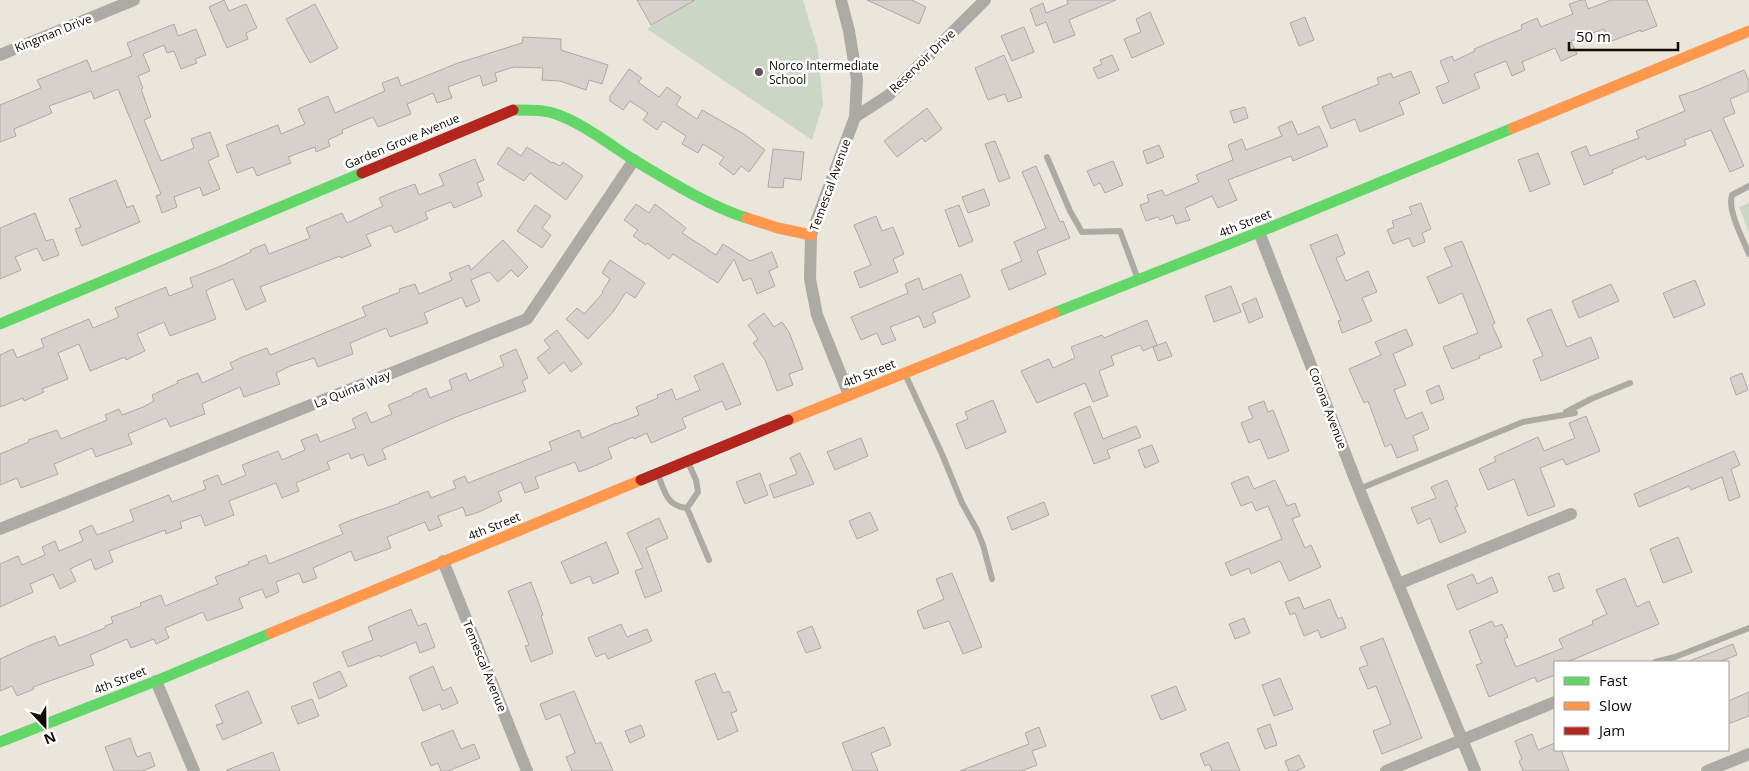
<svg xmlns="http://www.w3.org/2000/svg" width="1749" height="771" font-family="'Open Sans',sans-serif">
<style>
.green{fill:#cbd7c4}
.building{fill:#d7d1ce;stroke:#ada8a6}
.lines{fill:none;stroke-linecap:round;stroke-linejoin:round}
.lane{stroke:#acaaa5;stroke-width:6}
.street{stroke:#acaaa5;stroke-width:12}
.fast{stroke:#63d668;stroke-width:11}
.slow{stroke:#ff974d;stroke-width:11}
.jam{stroke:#b3261e;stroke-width:11}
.poi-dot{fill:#5c5851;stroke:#fff;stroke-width:2}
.labels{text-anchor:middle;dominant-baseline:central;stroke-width:5;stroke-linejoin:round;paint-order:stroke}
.street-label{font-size:12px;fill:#0f0c06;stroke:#fff}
.poi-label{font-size:12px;fill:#0f0c06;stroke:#fff;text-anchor:start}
</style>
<rect width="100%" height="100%" fill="#ebe6db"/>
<path class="green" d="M688,0H803L818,50L823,104L812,140L647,29Z
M1749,203V233L1739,207Z"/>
<path class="building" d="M224,0L229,11L246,4L257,28L246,33L248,39L227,48L209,7Z
M637,0H695L651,25Z
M867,0H912L926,7L919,24Z
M1067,0H1116L1069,20L1075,35L1054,43L1046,22L1036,26L1030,9L1043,3L1046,13L1068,4Z
M1581,0H1585L1588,9L1611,0H1647L1657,26L1641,32V30L1609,42L1604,29L1571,41L1577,54L1561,61L1555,48L1522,62L1525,70L1512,76L1506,61L1474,74L1480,88L1443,104L1436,87L1449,82L1440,61L1452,56L1454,61L1475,51L1474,49L1522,29L1521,25L1537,18L1541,27L1573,14L1569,4Z
M315,4L338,48L310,63L286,19Z
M1150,12L1164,44L1132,58L1124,39L1141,32L1136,19Z
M1305,17L1314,40L1299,46L1290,23Z
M174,24L178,36L196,29L206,55L195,59L197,63L181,69L174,51L167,53L164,45L143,54L150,71L138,76L143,88L141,89L151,117L144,120L161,161L194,148L191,139L210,132L219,156L208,161L220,189L203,196L200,187L174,197L177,207L162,213L156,196L161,194L118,89L94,99L91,91L49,106L52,113L14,129L16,136L0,142V105L41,88L37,80L87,60L92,72L132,56L127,43Z
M1024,27L1034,52L1012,61L1001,36Z
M523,37L561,39V50L608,65L602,84L589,80L586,90L560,81L542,80L543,68L514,67L495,73L497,81L483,86L480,75L448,87L452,98L437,103L433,93L407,104L411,114L378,127L373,117L342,130L343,133L328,140L330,146L316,152L315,147L288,157L291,163L257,176L253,167L237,173L226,145L278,125L281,134L305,124L298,109L328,96L335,113L385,91L382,83L398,77L401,86L458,63L522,43Z
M1004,55L1022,97L1008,102L1005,94L988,100L975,68Z
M1112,55L1119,70L1098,79L1093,68L1102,64L1100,60Z
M629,69L642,78L638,82L659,97L667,87L681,97L676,105L697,119L702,110L744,134L765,150L749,172L741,166L734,175L719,164L724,157L703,144L698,153L682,144L686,136L663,121L657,130L643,120L648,113L630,101L623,110L610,101V96Z
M1744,70L1749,81V91L1730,99L1735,113L1723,118L1744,166L1730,172L1711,130L1684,140L1686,145L1647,160L1645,156L1612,170L1613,173L1584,185L1571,152L1586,146L1590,156L1639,138L1636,131L1685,111L1679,96L1697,90Z
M1411,71L1420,93L1399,102L1404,114L1360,132L1355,119L1331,129L1322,107L1379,84L1377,78L1391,73L1393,78Z
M1245,107L1248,118L1234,123L1230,111Z
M927,108L942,129L925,142L922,138L897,157L884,141Z
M1292,121L1298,135L1319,126L1328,146L1293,161L1291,156L1228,180L1237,200L1218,208L1212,196L1185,208L1190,220L1176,224L1173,215L1160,220L1158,217L1146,221L1140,205L1149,202L1147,195L1162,190L1165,196L1199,182L1196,175L1233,160L1228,145L1242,139L1246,150L1282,136L1278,127Z
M995,141L1010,178L999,182L985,144Z
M1159,145L1164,157L1147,164L1143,151Z
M508,147L521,156L527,147L552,163L553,162L560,166L563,162L583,176L566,200L530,173L524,181L497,164Z
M773,149L804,152L801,180L784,178L783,188L768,187Z
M1538,153L1550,184L1530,192L1518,160Z
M475,159L484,180L477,183L482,196L454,208L451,202L425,212L428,219L395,233L391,225L366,235L371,246L341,258L340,256L260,287L266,301L246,310L233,279L211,288L206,291L216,319L170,336L164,322L137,334L145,351L126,360L125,357L90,371L79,344L58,353L68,379L42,389L44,392L24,401L23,398L0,407V355L13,349L17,358L44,347L41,339L89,319L93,328L119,317L115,308L166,287L169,296L193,287L190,278L221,266L251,252L250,250L265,244L269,254L310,238L306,228L342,213L347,223L383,206L379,198L393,192L415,184L419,195L444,185L439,174Z
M1113,161L1123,185L1105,193L1100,183L1094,186L1087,171Z
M1036,166L1060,222L1063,221L1070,238L1037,251L1046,274L1009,290L1001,270L1022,261L1014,242L1046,228L1022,172Z
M116,180L127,208L133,205L140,222L82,246L75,229L81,227L69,199Z
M984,189L990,205L968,213L962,197Z
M1421,203L1431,229L1422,233L1425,242L1413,247L1409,238L1393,244L1387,230L1394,227L1392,221L1412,214L1409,207Z
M636,204L649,213L655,204L686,228L682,233L716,255L723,244L750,261L772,252L778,267L769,271L775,286L757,294L751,278L743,281L734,259L718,283L673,254L669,259L647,243L646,245L633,236L638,230L624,220Z
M535,205L551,216L542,228L551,235L542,248L517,231Z
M959,205L973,241L959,247L945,210Z
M35,213L46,241L53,239L59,255L43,261L37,248L15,257L21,270L0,279V228Z
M876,216L882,231L893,227L904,254L893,259L898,272L860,288L854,272L871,265L854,225Z
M1337,234L1345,254L1336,258L1346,281L1368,271L1377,292L1362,298L1372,321L1342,333L1338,321L1341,320L1310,245Z
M503,240L528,267L518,277L511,270L498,282L489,272L471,280L480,301L466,307L462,297L424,313L428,323L390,337L386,328L350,343L353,354L318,367L314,358L290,366L276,373L280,384L244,397L240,387L202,404L205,414L170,427L166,418L128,434L132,444L118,449L96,457L92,448L54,464L58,474L21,488L17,478L0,485V454L29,442L28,440L57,430L61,439L107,420L105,415L119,409L122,415L143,407L154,401L152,395L178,383L177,381L198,373L202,383L233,369L230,363L242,357L267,348L270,355L366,316L362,307L400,292L399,289L415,284L419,294L452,280L449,273L469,265L471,270Z
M1462,241L1495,323L1492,325L1502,347L1479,356L1480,358L1452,369L1443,347L1478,333L1462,293L1439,304L1427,277L1452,266L1444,248Z
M610,260L645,283L635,298L626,292L613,312L588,339L566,319L577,308L584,314L603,293L602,292L610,279L602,273Z
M961,274L970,297L932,313L936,322L924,328L919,316L890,327L896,340L882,345L877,333L861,340L851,317L908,293L905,284L919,278L923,290Z
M1695,280L1705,305L1674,318L1663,293Z
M1611,284L1619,301L1579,318L1572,301Z
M1231,286L1241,312L1214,322L1205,296Z
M1256,298L1263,317L1249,323L1242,304Z
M1551,309L1567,347L1591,337L1599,358L1541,381L1533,360L1543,356L1527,319Z
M764,313L774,327L782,322L789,332L803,369L789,374L793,385L777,391L765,360L753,343L758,339L748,325Z
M1147,320L1157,345L1143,351L1140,345L1111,356L1114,365L1099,371L1108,396L1093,402L1085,383L1037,403L1021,371L1049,359L1053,368L1075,358L1071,347L1102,335L1104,338Z
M1406,329L1413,345L1393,354L1406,385L1394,390L1406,419L1422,412L1429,429L1413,436L1418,450L1397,458L1391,444L1385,447L1368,401L1364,403L1349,369L1381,355L1375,342Z
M557,330L582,364L571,372L564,362L549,374L537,358L550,348L544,340Z
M1166,342L1172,356L1158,361L1153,347Z
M516,349L528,378L522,381L526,391L456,417L382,449L386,459L368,466L363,454L351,459L349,453L327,462L330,469L296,483L299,491L282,498L276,483L229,501L234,515L205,526L201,515L180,522L182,528L166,534L165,530L109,551L113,562L95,570L91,559L70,569L76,581L60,589L53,574L30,584L33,592L0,607V564L18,556L22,565L45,555L42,547L55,541L59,551L83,541L79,531L92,525L97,535L134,521L130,510L169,495L172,502L206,489L203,481L218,475L222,485L246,475L242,465L278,451L282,460L305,450L301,440L317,434L320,442L356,428L352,419L366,412L371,423L392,414L388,405L413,395L412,394L426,388L430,398L452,389L449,380L466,373L469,381L504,366L500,356Z
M723,363L741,404L726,410L722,401L682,418L686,428L651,443L647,433L634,439L633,437L608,448L612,458L597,465L579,472L575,462L535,477L539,488L525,493L521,482L498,492L502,501L479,512L466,516L463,507L438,516L442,526L429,531L425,522L402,531L387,537L391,548L355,561L351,551L313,568L317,578L303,583L299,573L276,582L279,592L266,598L262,589L239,598L243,608L207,621L203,612L165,628L169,638L156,644L154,639L131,648L127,639L90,655L94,665L33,687L34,689L17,696L12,686L0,691V659L33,644L55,636L59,646L105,628V626L113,623L111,617L141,606L140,603L161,595L165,606L218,584L215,577L249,564L248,562L266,555L269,564L328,540L343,534L339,525L354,519L400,503L399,502L428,491L431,498L456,488L453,481L465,476L468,483L552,450L549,442L579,430L582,438L616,423V424L639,415L636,407L658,398L657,395L672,389L676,400L700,390L694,376Z
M1742,373L1748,390L1736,395L1730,378Z
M1439,385L1444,399L1431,404L1426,391Z
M993,400L1006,432L966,449L956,424L968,419L965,412Z
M1264,401L1268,412L1273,410L1289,451L1268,459L1260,439L1249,443L1241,423L1253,418L1248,407Z
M1090,406L1103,439L1136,426L1141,437L1107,450L1110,458L1094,464L1074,413Z
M1586,416L1600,451L1566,465L1563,459L1540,468L1555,506L1528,516L1514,479L1488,490L1479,469L1496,461L1494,457L1538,437L1544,451L1575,438L1569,423Z
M861,438L868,456L835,470L827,452Z
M1152,445L1159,462L1145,468L1138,450Z
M1734,451L1740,465L1731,469L1740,497L1729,501L1722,477L1691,490L1689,486L1639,507L1634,494Z
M800,453L814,484L774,498L769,485L797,474L790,458Z
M760,473L768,495L745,504L736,482Z
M1248,476L1254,489L1275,480L1287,506L1295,503L1300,516L1292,519L1305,548L1311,545L1321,567L1289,581L1280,561L1251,574L1249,568L1231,576L1225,563L1282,539L1268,506L1256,511L1252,502L1241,506L1231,483Z
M1447,480L1458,506L1455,507L1466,532L1440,543L1430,518L1418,524L1411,508L1436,498L1431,487Z
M1044,502L1049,515L1012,530L1007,517Z
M870,512L878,530L857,539L849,521Z
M659,518L668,538L646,548L662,591L645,598L635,571L643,568L627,533Z
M1678,537L1692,572L1663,583L1650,549Z
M606,542L619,573L593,584L590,576L571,584L561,562Z
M952,573L982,647L963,654L949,621L924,629L917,611L944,599L936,579Z
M1559,573L1564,588L1554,592L1548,577Z
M1473,574L1477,584L1492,577L1498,592L1457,610L1447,585Z
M1625,578L1637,607L1649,601L1659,624L1567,662H1555V675L1537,682L1535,677L1489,697L1476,665L1482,663L1469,631L1492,621L1495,627L1502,624L1508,637L1504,639L1516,667L1563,648L1559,639L1593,624L1592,621L1607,614L1596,590Z
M531,582L543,615L541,616L553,653L531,662L525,646L529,645L508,591Z
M1299,597L1304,609L1330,599L1338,619L1342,617L1346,628L1321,638L1318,630L1304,636L1295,613L1290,615L1285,602Z
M411,609L418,626L426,623L435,647L420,653L416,642L380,657V655L348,667L342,652L373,640L368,627Z
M1244,618L1250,633L1235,639L1229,624Z
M621,624L627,637L647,629L652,641L608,659L605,653L596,657L588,638Z
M812,626L821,648L806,653L797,632Z
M1383,638L1422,738L1382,754L1373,731L1391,724L1376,686L1368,689L1359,668L1368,665L1360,647Z
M1733,644L1737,655L1719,662H1687Z
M433,666L443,691L451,687L458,703L442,710L440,704L423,711L409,677Z
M340,671L347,686L319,699L313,683Z
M715,673L723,693L729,691L737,711L731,713L738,731L718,740L695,681Z
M1280,678L1293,709L1274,716L1262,685Z
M1176,686L1186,710L1161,720L1151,696Z
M248,691L262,723L223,740L216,725L223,723L215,705Z
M574,691L596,744L601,742L613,771H572L566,757L575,753L560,714L546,720L540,704Z
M1749,692V716L1728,724V701Z
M312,699L319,716L298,724L291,707Z
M1270,724L1277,745L1265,749L1257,729Z
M641,725L645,736L630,743L625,731Z
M884,727L891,745L871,753L878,771H853L842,743Z
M1039,727L1046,746L1032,751L1037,765L1021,771H960L1029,744L1025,733Z
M453,730L461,749L474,744L480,758L448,771H441L438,763L431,766L421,743Z
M1532,734L1538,750L1555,743V750H1561L1569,771H1523L1519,761L1522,759L1515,741Z
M130,738L137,757L150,752L155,766L142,771H114L105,747Z
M1228,742L1240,771H1212L1209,764L1205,766L1200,754Z
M273,752L280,771H227V770Z
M1299,755L1305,767L1296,771H1289L1285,761Z"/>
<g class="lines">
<path class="lane" d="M1047,157L1070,211L1082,232L1120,231L1138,279
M1749,186L1732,195C1727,210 1743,239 1749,254
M905,374L942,454L962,503L977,530L983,545L992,579
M1566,412L1591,399L1630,383
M658,475C665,491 666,506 687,508L709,560
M1359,489L1523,422L1575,413
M687,508L698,492L696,480L688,462
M1655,662L1675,657L1749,628"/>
<path class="street" d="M841,0L849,31L857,80L855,117L811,235L810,279L817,315L849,395
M0,55L134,0
M855,117L889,95L985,0
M1259,232L1359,489L1475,771
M0,529L527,319L634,160
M443,561L527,771
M1398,584L1571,514
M156,681L194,771
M1386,771L1555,702
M1707,771L1749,754"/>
<path class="fast" d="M513,110C522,110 533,110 543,111C571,114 610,145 634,160C667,180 711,207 747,218
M1054,313L1259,232L1513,128
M0,324L362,173
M0,742L156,681L271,633"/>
<path class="slow" d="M1513,128L1749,31
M747,218L778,228L811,235
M788,420L1054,313
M271,633L641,480"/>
<path class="jam" d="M362,173L513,110
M641,480L788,420"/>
</g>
<circle class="poi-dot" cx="759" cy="72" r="5"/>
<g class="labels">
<g class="street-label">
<text transform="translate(53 33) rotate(-22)">Kingman Drive</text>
<text transform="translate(922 61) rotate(-44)">Reservoir Drive</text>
<text transform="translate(402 141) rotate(-23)">Garden Grove Avenue</text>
<text transform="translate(830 185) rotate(-70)">Temescal Avenue</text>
<text transform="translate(1245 223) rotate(-22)">4th Street</text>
<text transform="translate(869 373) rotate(-22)">4th Street</text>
<text transform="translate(352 389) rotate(-22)">La Quinta Way</text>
<text transform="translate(1328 408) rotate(69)">Corona Avenue</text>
<text transform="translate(494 526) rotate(-22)">4th Street</text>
<text transform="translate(485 666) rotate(68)">Temescal Avenue</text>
<text transform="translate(120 680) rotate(-22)">4th Street</text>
</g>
<g class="poi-label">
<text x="769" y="65">Norco Intermediate<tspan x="769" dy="14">School</tspan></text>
</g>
</g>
<rect x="1554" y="661" width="175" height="90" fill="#ffffff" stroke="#9f9e9b"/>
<rect x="1564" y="677" width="25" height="8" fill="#63d668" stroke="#9f9e9b"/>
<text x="1599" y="686" font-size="15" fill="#0f0c06">Fast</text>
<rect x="1564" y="702" width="25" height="8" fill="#ff974d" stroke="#9f9e9b"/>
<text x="1599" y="711" font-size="15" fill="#0f0c06">Slow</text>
<rect x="1564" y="727" width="25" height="8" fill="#b3261e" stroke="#9f9e9b"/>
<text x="1599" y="736" font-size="15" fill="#0f0c06">Jam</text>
<g transform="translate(45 726) rotate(158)" stroke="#ffffff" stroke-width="4" paint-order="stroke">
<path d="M0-4L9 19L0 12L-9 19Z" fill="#0f0c06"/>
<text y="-8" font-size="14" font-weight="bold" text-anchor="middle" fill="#0f0c06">N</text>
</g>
<path d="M1569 42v8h109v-8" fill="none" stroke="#0f0c06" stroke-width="2.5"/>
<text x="1576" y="42" font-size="15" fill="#0f0c06" stroke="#ffffff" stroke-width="4" paint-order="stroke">50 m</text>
</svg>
